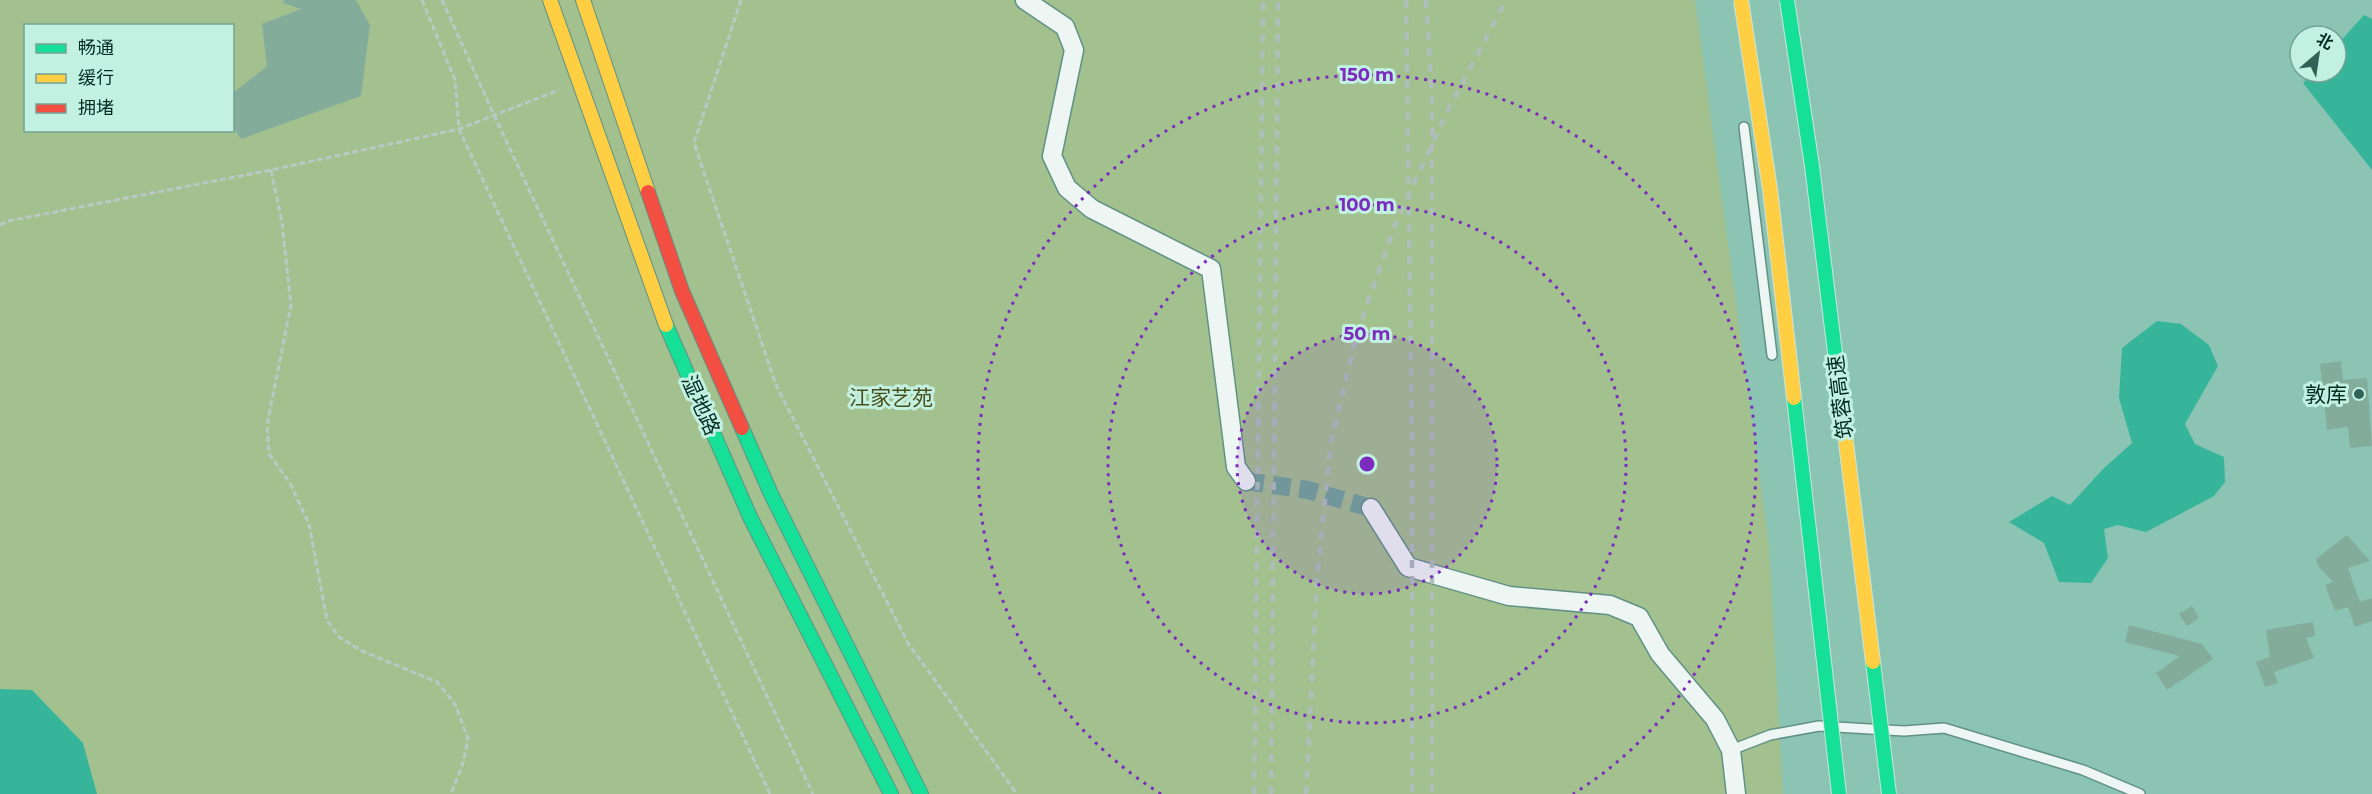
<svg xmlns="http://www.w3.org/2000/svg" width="2372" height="794" font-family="Montserrat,'Noto Sans SC',sans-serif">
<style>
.green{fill:#a3c18f;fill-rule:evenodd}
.water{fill:#36b59b}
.building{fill:#84ac9b}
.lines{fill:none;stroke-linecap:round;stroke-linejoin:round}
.street-tunnel{stroke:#70a697;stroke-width:18;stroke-dasharray:18 9;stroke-linecap:butt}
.lane-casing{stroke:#619185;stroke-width:12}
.street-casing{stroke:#619185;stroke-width:21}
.fast-casing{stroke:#619185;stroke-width:16}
.slow-casing{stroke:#619185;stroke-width:16}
.jam-casing{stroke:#619185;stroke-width:16}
.path{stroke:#b7cac5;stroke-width:3;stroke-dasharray:6 3;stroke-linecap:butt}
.lane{stroke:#eef6f4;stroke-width:9}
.street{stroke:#eef6f4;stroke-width:18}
.fast{stroke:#16e098;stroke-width:14}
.slow{stroke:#ffcf43;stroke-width:14}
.jam{stroke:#f24e42;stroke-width:14}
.rail{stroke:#aebfba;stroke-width:4.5;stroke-dasharray:8 8;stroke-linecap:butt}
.fast-bridge-casing{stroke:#cbe4dd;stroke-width:16;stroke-linecap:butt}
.slow-bridge-casing{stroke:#cbe4dd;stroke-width:16;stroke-linecap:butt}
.fast-bridge{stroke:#16e098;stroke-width:14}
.slow-bridge{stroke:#ffcf43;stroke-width:14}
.ring{fill:none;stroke:#7b2cbf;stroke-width:3;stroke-dasharray:3 6}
.poi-dot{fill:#316256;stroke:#c2f1e2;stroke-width:2}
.labels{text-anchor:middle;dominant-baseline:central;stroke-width:6;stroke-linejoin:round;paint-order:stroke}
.poi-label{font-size:21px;fill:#002d23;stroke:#c2f1e2;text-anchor:end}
.park-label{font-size:21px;fill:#4b4f1a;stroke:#c2f1e2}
.street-label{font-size:21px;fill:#002d23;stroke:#c2f1e2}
.centre{fill:#7b2cbf;stroke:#c2f1e2;stroke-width:3}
.ring-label{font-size:18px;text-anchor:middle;font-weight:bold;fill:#7b2cbf;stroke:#c2f1e2;stroke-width:6;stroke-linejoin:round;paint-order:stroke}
</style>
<rect width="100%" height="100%" fill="#8cc4b4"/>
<path class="green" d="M0,0H1695L1769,546L1783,794H0ZM26,26H232V130H26Z"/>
<path class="water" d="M2364,15L2372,19V170L2303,83L2313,72H2336V46Z
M2157,321L2181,324L2209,345L2218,366L2185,424L2195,444L2224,457L2225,482L2214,496L2146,532L2118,525L2104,529L2108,558L2091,583L2059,582L2044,543L2009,522L2052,496L2070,505L2103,469L2132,443L2119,398L2122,348Z
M0,689L32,690L83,743L97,794H0Z"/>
<path class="building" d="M284,0H356L370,25L361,96L241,139L232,126V94L267,66L262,24L301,9L283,3Z
M2341,361L2343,380L2367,378L2372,446L2350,448L2348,427L2327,430L2320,364Z
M2347,535L2370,561L2348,568L2360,602L2372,598V621L2355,627L2348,607L2335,611L2325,585L2333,582L2318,566L2316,559Z
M2192,606L2199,618L2187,626L2179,614Z
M2313,622L2315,636L2306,638L2314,658L2274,672L2278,683L2265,687L2256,662L2270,657L2266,630Z
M2129,625L2202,644L2213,659L2167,690L2156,673L2180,656L2125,642Z"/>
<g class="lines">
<path class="street-tunnel" d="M1246,481L1308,490L1371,508"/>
<g class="lane-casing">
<path id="lane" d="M1744,127L1772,355
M1731,750L1770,735L1819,726L1904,731L1944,728L2083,770L2140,794"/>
</g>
<g class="street-casing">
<path id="street" d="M1025,0L1065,27L1074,50L1052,156L1067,188L1092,209L1211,269L1236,467L1246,481
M1371,508L1408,567L1509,596L1610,605L1639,617L1660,654L1715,719L1731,750L1736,794"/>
</g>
<g class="fast-casing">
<path id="fast" d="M666,325L750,517L891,794
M742,428L771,494L921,794"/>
</g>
<g class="slow-casing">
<path id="slow" d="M550,0L666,325
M583,0L648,192"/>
</g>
<g class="jam-casing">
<path id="jam" d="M648,192L682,291L742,428"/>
</g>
<path class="path" d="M422,0L455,80L459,129L770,794
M442,0L494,115L813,794
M741,0L694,143L776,385L908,643L1017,794
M271,170L282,223L291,305L267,425L269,454L290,483L309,524L327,620L339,637L362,651L437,682L455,704L468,739L463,763L451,794
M0,225L8,221L271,170L459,129L559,90"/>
<use href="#lane" class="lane"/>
<use href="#street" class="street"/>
<use href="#fast" class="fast"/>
<use href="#slow" class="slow"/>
<use href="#jam" class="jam"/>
<path class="rail" d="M1406,0L1412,441V794
M1426,0L1432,94V794
M1254,794L1263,0
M1271,794L1278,0
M1306,794L1317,579L1331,442L1357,333L1396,222L1450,106L1506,0"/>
<g class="fast-bridge-casing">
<path id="fast-bridge" d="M1787,0L1812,166L1846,442
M1794,398L1839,794
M1873,662L1889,794"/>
</g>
<g class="slow-bridge-casing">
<path id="slow-bridge" d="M1741,0L1770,189L1794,398
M1846,442L1873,662"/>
</g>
<use href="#fast-bridge" class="fast-bridge"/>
<use href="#slow-bridge" class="slow-bridge"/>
</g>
<circle cx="1367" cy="464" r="130" fill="#7b2cbf" fill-opacity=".12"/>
<g class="ring">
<circle cx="1367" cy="464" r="130"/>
<circle cx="1367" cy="464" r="259"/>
<path d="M1161 794A389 389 0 1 1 1573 794"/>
</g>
<circle class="poi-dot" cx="2359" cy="394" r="6"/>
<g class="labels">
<g class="poi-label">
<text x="2347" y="394">敦库</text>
</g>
<g class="park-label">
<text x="891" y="397">江家艺苑</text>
</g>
<g class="street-label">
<text transform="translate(1840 397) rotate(-97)">筑蓉高速</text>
<text transform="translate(701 405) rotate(66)">湿地路</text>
</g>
</g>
<circle cx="1367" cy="464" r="9" class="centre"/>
<g class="ring-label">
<text x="1367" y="81">150 m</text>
<text x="1367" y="211">100 m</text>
<text x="1367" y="340">50 m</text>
</g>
<rect x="24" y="24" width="210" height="108" fill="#c2f1e2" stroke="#74a396" stroke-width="1.5"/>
<rect x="36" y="44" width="30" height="9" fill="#16e098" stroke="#74a396" stroke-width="1.5"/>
<text x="78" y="54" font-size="18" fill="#002d23">畅通</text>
<rect x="36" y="74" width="30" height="9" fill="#ffcf43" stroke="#74a396" stroke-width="1.5"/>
<text x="78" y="84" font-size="18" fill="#002d23">缓行</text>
<rect x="36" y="104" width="30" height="9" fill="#f24e42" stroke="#74a396" stroke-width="1.5"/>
<text x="78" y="114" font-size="18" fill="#002d23">拥堵</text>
<g transform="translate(2318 54) rotate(29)"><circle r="28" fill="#c2f1e2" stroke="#74a396" stroke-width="1.5"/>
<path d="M0-4.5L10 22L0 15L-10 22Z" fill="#316256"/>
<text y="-9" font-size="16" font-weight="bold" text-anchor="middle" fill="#002d23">北</text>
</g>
</svg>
